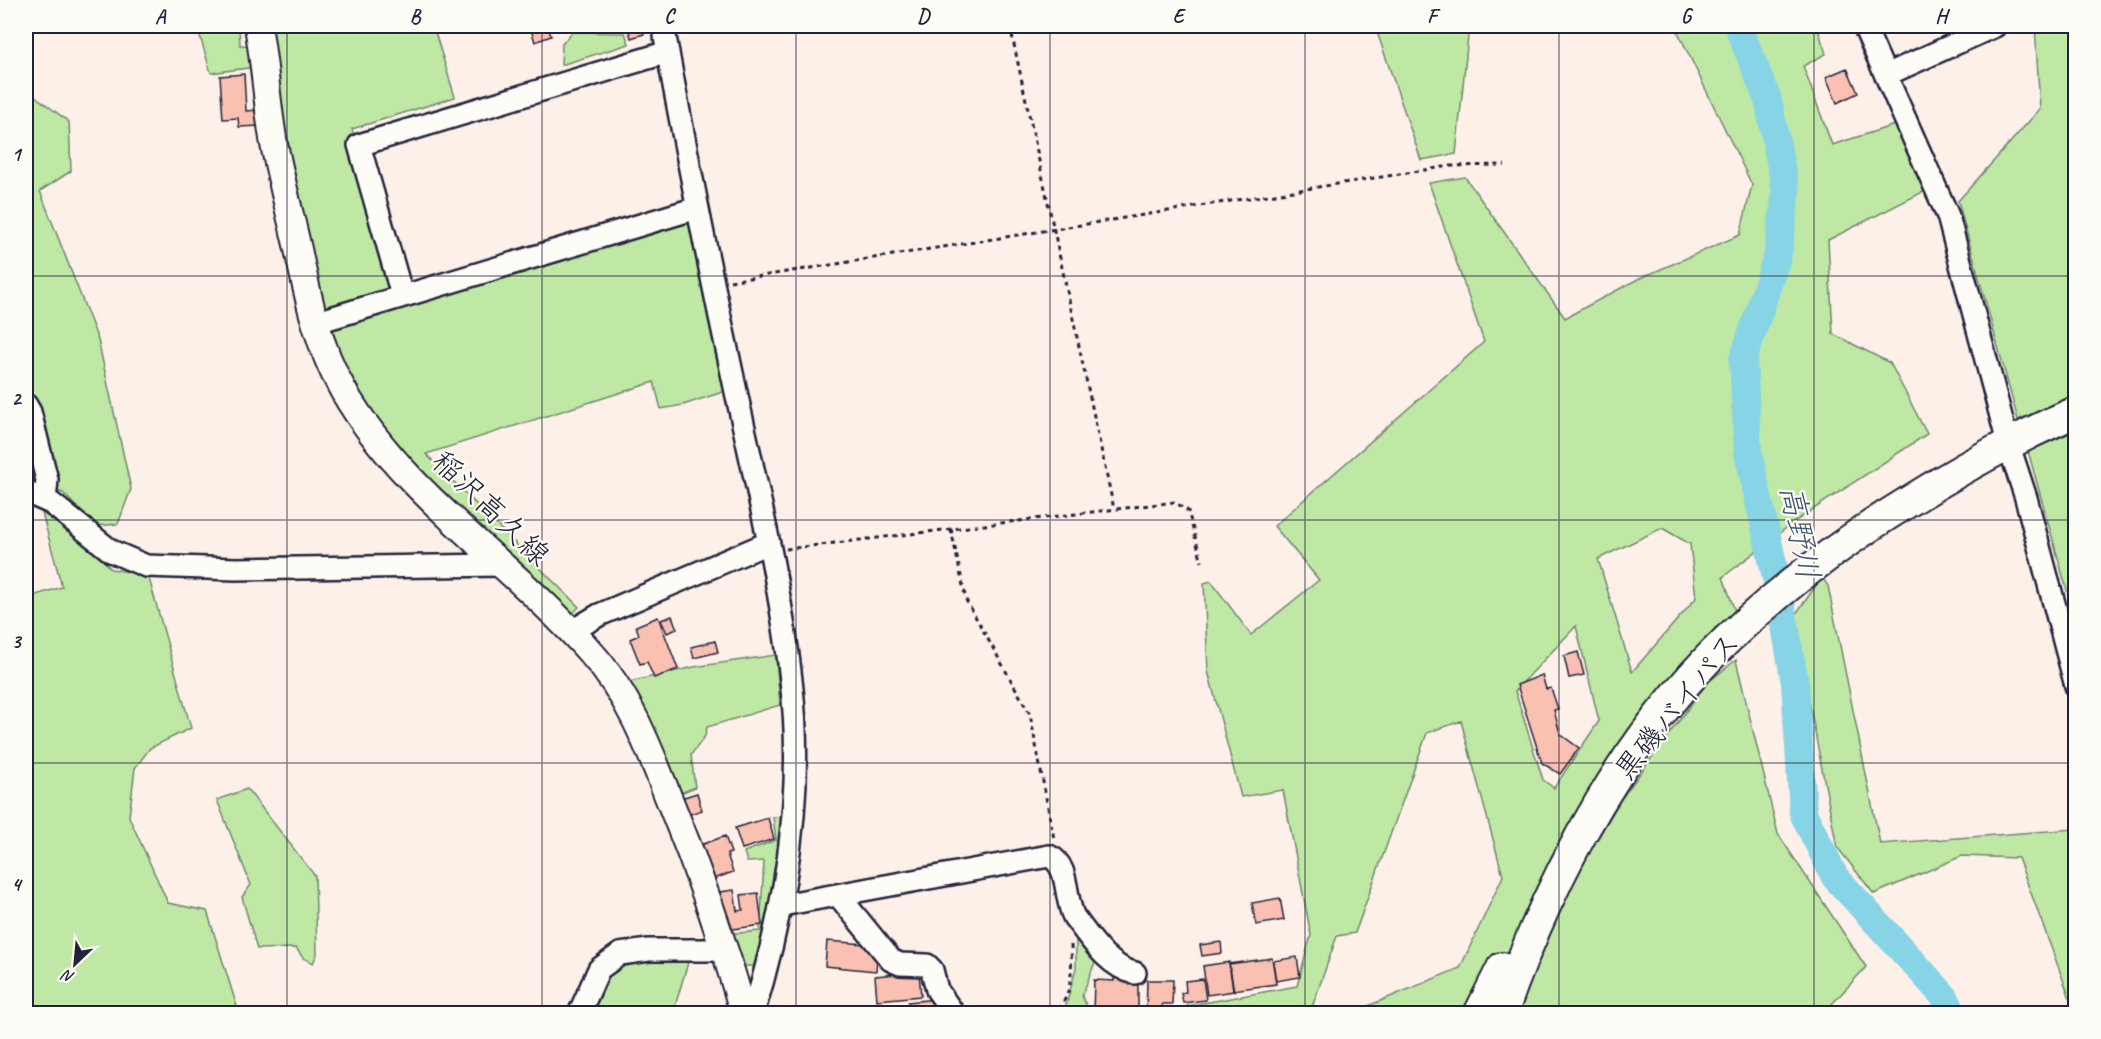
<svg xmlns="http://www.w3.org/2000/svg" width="2101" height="1039" font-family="Caveat,'Klee One',sans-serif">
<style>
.green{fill:#bfe8a4;stroke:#708570;stroke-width:1.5;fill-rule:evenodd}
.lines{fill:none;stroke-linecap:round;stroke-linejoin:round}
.river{stroke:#87d4e6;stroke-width:28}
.building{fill:#fac0b2;stroke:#22223b;stroke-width:1.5}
.minor-casing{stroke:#22223b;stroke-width:26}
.major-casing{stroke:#22223b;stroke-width:30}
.highway-casing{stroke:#22223b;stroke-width:34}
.path{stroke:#22223b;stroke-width:3;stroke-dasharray:4.5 4.5;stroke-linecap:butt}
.minor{stroke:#fdfcf7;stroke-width:21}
.major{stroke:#fdfcf7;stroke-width:26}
.highway{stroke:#fdfcf7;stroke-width:30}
.grid{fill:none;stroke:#22223b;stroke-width:1.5;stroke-opacity:0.55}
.labels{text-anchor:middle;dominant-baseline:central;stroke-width:4.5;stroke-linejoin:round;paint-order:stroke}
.street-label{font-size:30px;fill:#22223b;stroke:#fdfcf7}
.water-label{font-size:32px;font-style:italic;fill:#40576e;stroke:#fdfcf7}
.neatline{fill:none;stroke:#22223b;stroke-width:2}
.grid-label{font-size:20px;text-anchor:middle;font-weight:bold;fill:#22223b}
</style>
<rect width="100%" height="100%" fill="#fcf0e9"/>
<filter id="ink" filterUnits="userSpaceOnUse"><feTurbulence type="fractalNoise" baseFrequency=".0167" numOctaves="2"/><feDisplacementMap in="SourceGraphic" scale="12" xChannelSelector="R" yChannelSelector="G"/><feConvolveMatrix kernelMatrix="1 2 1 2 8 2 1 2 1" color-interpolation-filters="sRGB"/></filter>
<g filter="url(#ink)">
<path class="green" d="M197,26H239L240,45L252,46L255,67L211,73Z
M265,26H433L455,97L352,129L397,287L325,312L305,245Z
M1375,26H1469L1456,154L1421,160Z
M1675,26H1817L1826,54L1803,66L1832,145L1898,124L1925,191L1828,240L1833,334L1890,363L1927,434L1794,522L1723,577L1735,611L1667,683L1605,766L1558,844L1526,911L1488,1013H1369L1368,1006L1460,968L1503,876L1461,721L1427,733L1355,933L1337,936L1310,1013L1185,1014L1187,1006L1297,986L1311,935L1283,790L1241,797L1208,671L1204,583L1211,581L1251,635L1319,580L1274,526L1484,342L1429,183L1465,177L1565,318L1638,279L1740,235L1752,185ZM1662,528L1690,544L1696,598L1632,672L1598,559ZM1576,626L1599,721L1554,788L1543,780L1515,691Z
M2035,26H2075L2076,394L2018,420L1958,201L2040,109Z
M572,32L625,33L629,44L561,65L562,44Z
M35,96L69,122L71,171L40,191L98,340L131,489L118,524L95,526L63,493L26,482V99Z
M691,219L726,391L683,405L661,409L654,382L426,454L579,607L570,616L403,455L367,414L326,329Z
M2075,431V619L2028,451Z
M42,513L85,541L111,569L148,575L191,728L150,748L135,768L129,817L168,903L207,911L239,1013L26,1014V598L62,587Z
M1822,577L1828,586L1880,844L2075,829V1012L2018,858L1962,856L1874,894L1837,847L1793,618Z
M776,655L780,705L707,727L705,736L691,755L695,787L676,795L625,683L694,667Z
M1736,660L1778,834L1866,967L1832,1004L1835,1013L1520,1014L1534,960L1583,863L1621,799L1707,683Z
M247,789L315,876L317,954L313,963L303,958L296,948L257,949L242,897L251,885L217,800Z
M782,816L767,927L756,966H738L727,934L760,931L764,861L747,862L744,852L776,840L773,817Z
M1076,934L1097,957L1082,996L1090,1013L1064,1014L1076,968Z
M634,957L689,959L673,1013L590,1014L612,967Z"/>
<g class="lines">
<path class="river" d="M1738,26L1768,100L1786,192L1778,254L1743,360L1748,452L1778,586L1795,683L1803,813L1835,877L1943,995L1954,1014"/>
</g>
<path class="building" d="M530,26H548L551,36L535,42Z
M642,26L644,34L631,38L628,27Z
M1847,68L1858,93L1837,103L1826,77Z
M244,74L246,111L259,110L260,126L239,127L238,118L223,119L220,76Z
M672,616L677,629L667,633L661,620Z
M658,617L678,669L654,678L647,662L640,664L630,639L639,635L636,626Z
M715,641L718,652L694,658L691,647Z
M1578,652L1584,675L1569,678L1564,656Z
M1542,675L1546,689L1551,688L1558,709L1554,710L1560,734L1579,748L1560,774L1542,763L1517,685Z
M697,793L702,810L687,815L681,798Z
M768,818L774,839L742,849L735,828Z
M725,836L731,853L727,854L733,872L714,879L701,845Z
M734,890L737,911L743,910L741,895L758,893L762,925L726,930L720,892Z
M1280,898L1284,920L1256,925L1252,903Z
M827,941L878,945L876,971L825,966Z
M1221,942L1222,953L1202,956L1200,945Z
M1297,957L1300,977L1276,981L1273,961Z
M1272,958L1276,984L1233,990L1229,964Z
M1229,962L1234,991L1207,995L1203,966Z
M919,972L921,996L877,1000L875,976Z
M1114,977L1138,978V1014H1093L1094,980L1114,981Z
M1203,979L1206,1000L1183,1003L1181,993L1186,992L1185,981Z
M1147,980H1173L1172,1004H1162V1014H1146Z
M936,999L938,1014H910L908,1002Z"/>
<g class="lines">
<g class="minor-casing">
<path id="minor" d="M663,26C685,147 709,267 735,387C756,484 780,581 791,680C805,793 786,906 753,1014
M1864,26L1948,216L2008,443L2026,498L2076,686
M1886,75L1995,26
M402,295L359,145L668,52
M314,323L697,208
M26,405L30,412L47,480L45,500
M26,492L51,503L111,551L146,566L236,569L502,565
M572,631L599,615L768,543
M838,895L891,960L900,964L927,965L932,970L937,990L954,1014
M782,905L1049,856C1070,865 1064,899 1074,917C1090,938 1108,967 1135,973
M579,1014L599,969L620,954L649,950H726"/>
</g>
<g class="major-casing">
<path id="major" d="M258,26C265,65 267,105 274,144C281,179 290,214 298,249C308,298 318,346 343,390C403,495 513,563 592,654C629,695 649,748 669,799C698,869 723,940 744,1014"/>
</g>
<g class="highway-casing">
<path id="highway" d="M1479,1014L1502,968
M1502,1014C1552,871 1630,726 1744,624C1795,578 1849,538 1908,502C1962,468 2017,437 2076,412"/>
</g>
<path class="path" d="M1010,26L1114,509
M730,281L1450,166L1505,165
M951,529L966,600L1030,714L1054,839
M786,549L1175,502L1188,511L1202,562
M1051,1014L1056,1012C1073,995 1072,968 1071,945"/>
<use href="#minor" class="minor"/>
<use href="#major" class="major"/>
<use href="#highway" class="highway"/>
</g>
</g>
<path class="grid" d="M287,26V1014M542,26V1014M796,26V1014M1050,26V1014M1305,26V1014M1559,26V1014M1814,26V1014M26,276H2076M26,520H2076M26,763H2076"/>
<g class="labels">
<g class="street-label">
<text transform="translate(491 508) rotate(44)">稲沢高久線</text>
<text transform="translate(1677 706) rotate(-51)">黒磯バイパス</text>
</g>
<g class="water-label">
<text transform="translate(1800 532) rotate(79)">高野川</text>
</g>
</g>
<rect width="2101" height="1039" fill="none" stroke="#fdfcf7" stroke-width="66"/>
<g transform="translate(75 964) rotate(206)" stroke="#fdfcf7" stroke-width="4.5" paint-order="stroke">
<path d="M0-4.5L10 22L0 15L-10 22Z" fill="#22223b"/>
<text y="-9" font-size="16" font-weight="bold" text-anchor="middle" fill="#22223b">N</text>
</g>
<rect x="33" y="33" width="2035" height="973" class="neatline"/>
<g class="grid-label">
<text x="160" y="23">A</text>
<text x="415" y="23">B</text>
<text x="669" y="23">C</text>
<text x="923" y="23">D</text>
<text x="1178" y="23">E</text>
<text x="1432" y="23">F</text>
<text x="1686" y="23">G</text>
<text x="1941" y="23">H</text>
<text x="16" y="161">1</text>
<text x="16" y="405">2</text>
<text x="16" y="648">3</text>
<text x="16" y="891">4</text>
</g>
</svg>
